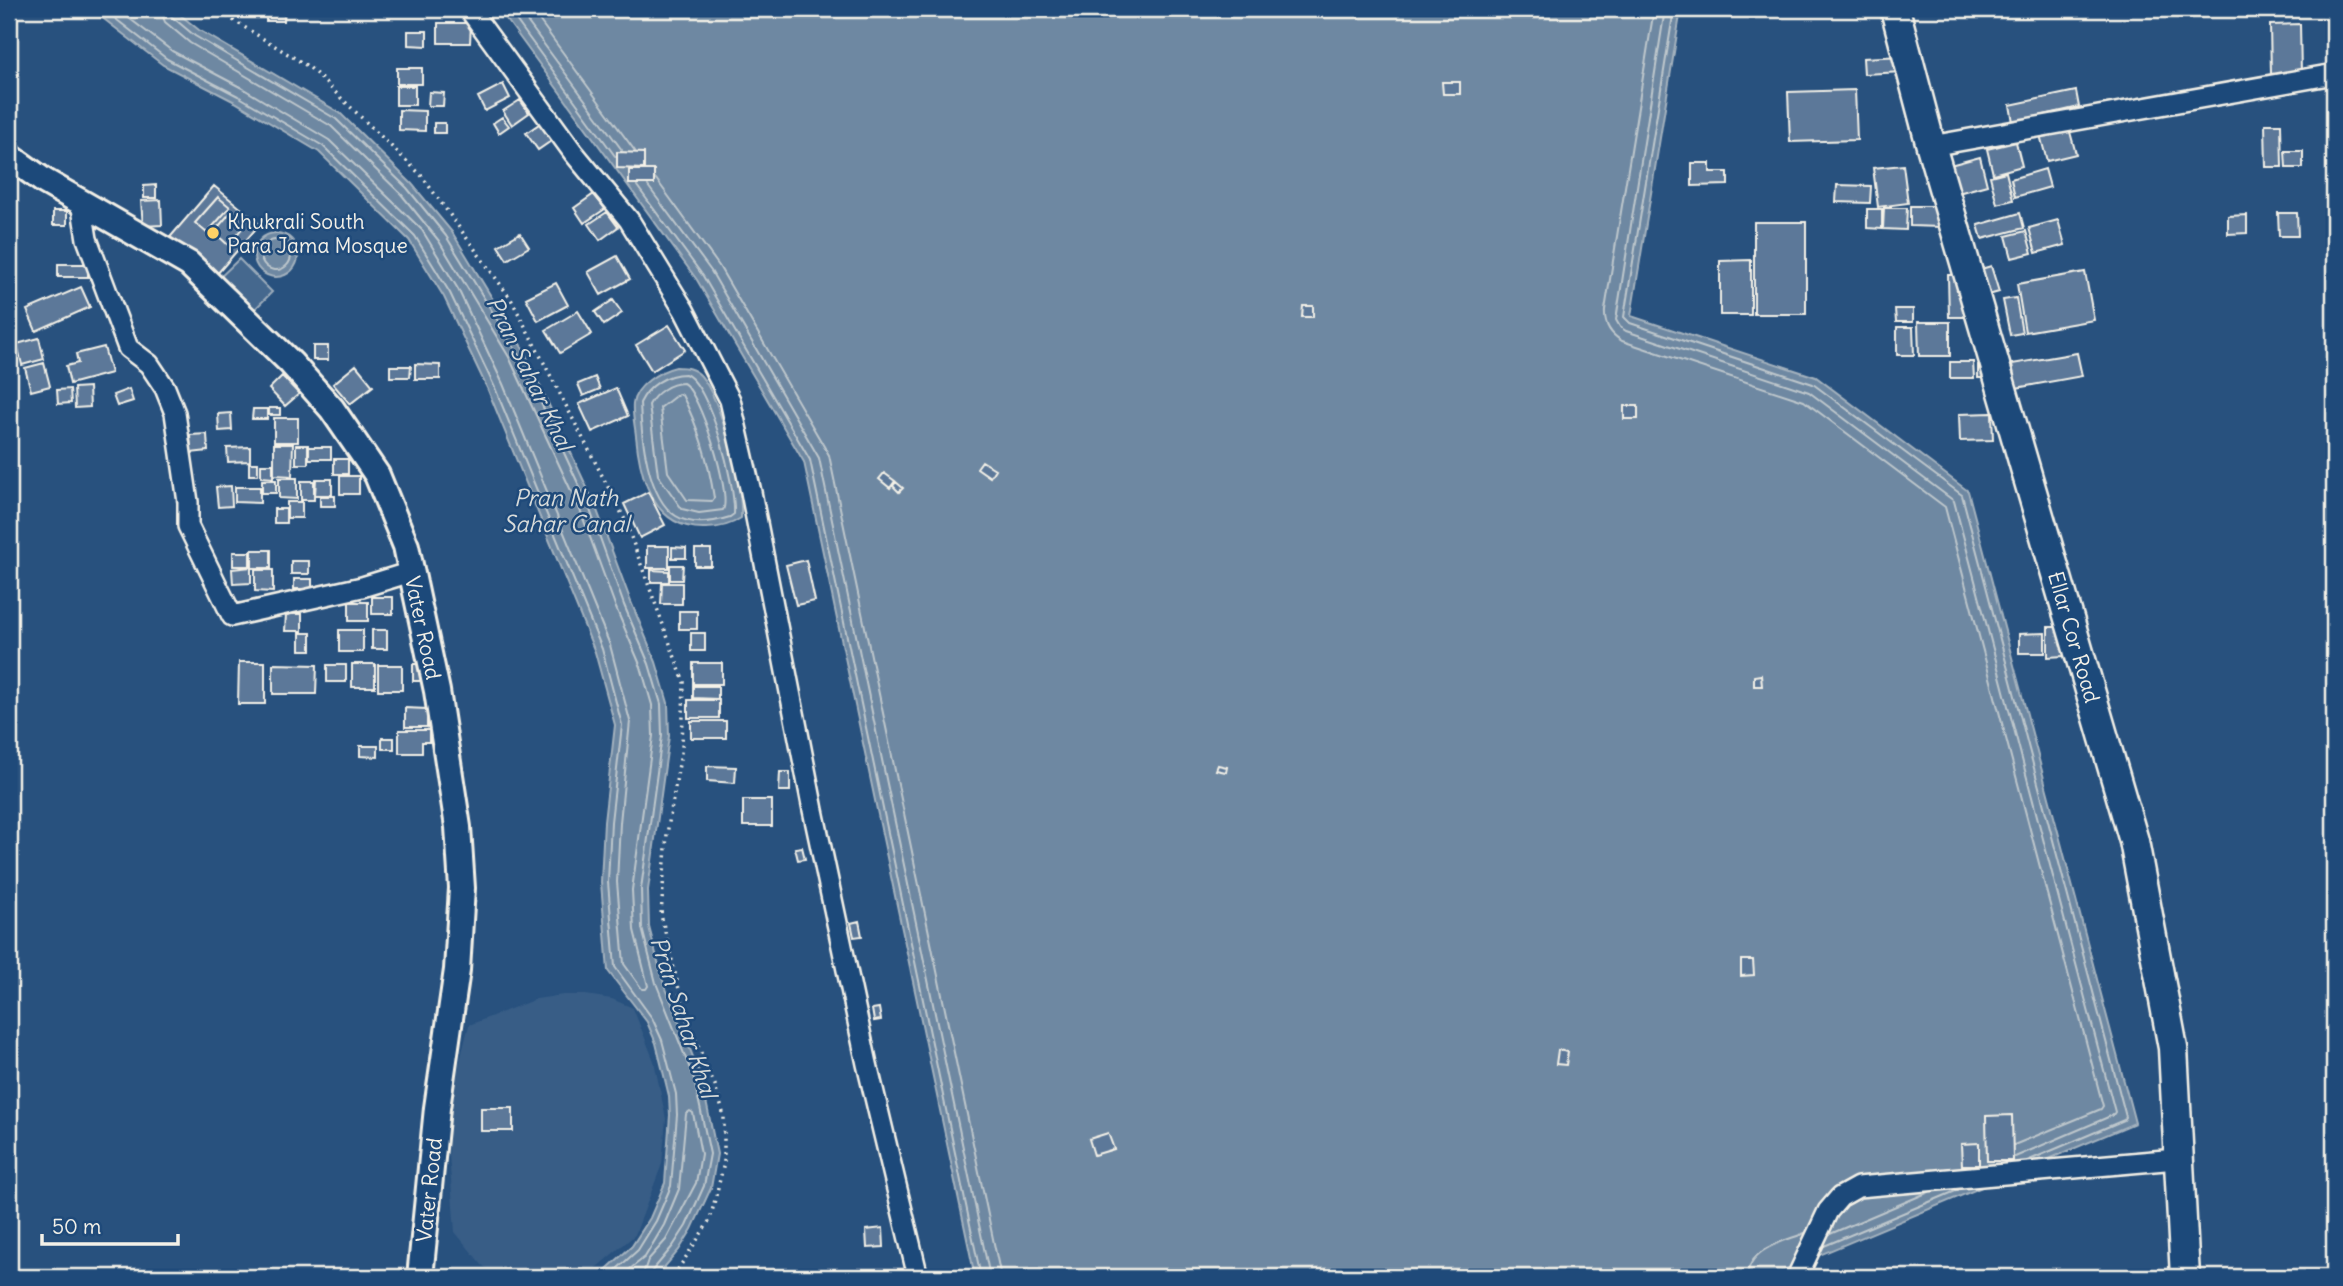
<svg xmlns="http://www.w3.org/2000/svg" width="2343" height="1286" font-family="Delius,sans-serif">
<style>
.built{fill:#375d86}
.green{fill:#45688e;stroke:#9cacbb;stroke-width:2}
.water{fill:#6e88a2;stroke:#a4b2be;stroke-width:2}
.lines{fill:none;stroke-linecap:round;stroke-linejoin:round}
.shore{stroke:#bec7cc;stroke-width:2}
.building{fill:#5b7899;stroke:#f4f1e8;stroke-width:2}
.minor-casing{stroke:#f4f1e8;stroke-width:24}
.tertiary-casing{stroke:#f4f1e8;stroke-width:30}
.secondary-casing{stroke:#f4f1e8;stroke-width:33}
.path{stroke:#f4f1e8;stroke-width:3.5;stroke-dasharray:2 5;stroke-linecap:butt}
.minor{stroke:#1f4a7a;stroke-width:19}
.tertiary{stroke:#1f4a7a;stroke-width:24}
.secondary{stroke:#1f4a7a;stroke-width:28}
.poi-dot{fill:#ffd166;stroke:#1f4a7a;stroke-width:2.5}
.labels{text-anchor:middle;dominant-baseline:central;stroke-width:5;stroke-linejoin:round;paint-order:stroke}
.poi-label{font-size:21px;fill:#f4f1e8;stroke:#1f4a7a;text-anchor:start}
.street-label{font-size:21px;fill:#f4f1e8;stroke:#1f4a7a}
.water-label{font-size:23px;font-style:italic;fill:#d9dcda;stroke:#1f4a7a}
</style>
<rect width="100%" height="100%" fill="#28517e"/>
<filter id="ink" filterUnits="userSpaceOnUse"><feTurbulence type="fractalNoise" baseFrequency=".0143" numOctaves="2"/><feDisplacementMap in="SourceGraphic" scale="14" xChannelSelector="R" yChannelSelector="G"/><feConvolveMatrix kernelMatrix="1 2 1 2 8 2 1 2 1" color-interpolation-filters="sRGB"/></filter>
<g filter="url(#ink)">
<path class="built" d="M563,995H586L612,999L633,1008L654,1061L666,1119L662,1164L635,1235L585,1277H498L482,1265L455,1232L448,1142L454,1084L469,1025L536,999Z"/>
<path class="green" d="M239,259L272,292L248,316L214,283Z"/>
<path class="water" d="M91,9H173L199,30L340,113L412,184L452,232L523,349L595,505L631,602L656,662L668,703L669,736L648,890L649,927L663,981L701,1077L717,1154L711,1188L692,1229L679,1250L656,1277H598L632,1246L650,1218L665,1183L670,1115L669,1096L656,1043L647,1022L608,971L601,882L604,822L615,725L595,652L488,390L444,297L409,240L319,152L235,102L163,65Z
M499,9H1681L1631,316L1816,377L1968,491L2135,1123L1767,1277H975L804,462L697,280Z
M254 255a22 22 0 1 1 44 0a22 22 0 1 1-44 0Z
M676,367C685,367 694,368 701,376C721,399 743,486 741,518C731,525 718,528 706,528C654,530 640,479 636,436C635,426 632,414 633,404C635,386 659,371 676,367Z"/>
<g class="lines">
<path class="shore" d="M103,9L167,59L238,96L323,146L415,236L450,293L495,388L602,649L622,725L611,822L608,882L615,967L652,1018L662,1040L676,1094L677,1115L671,1186L656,1221L638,1250L608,1277
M117,9L172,51L242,88L329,140L422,230L458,289L503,384L610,645L630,721L620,823L617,882L624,964L642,989H646L648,986L634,930L632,890L653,736L652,705L641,667L616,608L580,510L509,357L439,241L401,194L331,126L190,43L165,22L160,9
M169,9L171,16L195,36L336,119L407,188L446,236L517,352L540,401L589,507L624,605L649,664L661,704L662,736L641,889L642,928L656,983L694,1079L710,1154L704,1186L686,1226L673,1246L652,1271L651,1277
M508,9L615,156
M518,9L622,150
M531,9L635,151
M1654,9L1605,310C1604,324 1610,334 1622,341L1804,401L1945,507L2103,1106L2101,1109L2014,1145
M1665,9L1616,320L1620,327L1626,331L1809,392L1954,501L2115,1112L2113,1115L2015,1157
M1674,9L1624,317L1630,323L1813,384L1962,495L2126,1117L2124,1120L2027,1161
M656,179L719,266L829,455L1001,1277
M637,186L703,276L810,460L981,1277
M648,186L711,271L819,458L990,1277
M261 255a15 15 0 1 1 30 0a15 15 0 1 1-30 0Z
M685,374C710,383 736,487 734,514L730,517C714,522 692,526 676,516C647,498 641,434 640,403C648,386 666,374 685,374Z
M683,383C700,391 732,495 723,510L699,513L682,509L658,475L649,405C655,393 670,383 683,383Z
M678,394L682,395C698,426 709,464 714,498L712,501L687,500L668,472L660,408Z
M1830,1234L1929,1192
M1824,1246L1958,1190
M620,1277L645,1257L664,1225L679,1189L686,1114L690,1111L693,1113L701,1154L696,1183L666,1240L648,1260L642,1277
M1747,1277C1749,1248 1783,1242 1805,1233"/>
</g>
<path class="building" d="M266,9H285L284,21H266Z
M438,23H471L470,43H438Z
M2300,24L2301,74H2271L2270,25Z
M408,31H427V46L408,45Z
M1902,56L1903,72L1864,74L1863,58Z
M397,68H422V84H397Z
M1442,82H1460V94H1443Z
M503,84L510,98L485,111L478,97Z
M396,86H415V105H396Z
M1855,90L1857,140L1790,142L1788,92Z
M2076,91L2079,107L2013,122L2010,105Z
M429,92L444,93L443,106H428Z
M520,100L529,113L512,125L503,111Z
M399,110L425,111V131L399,130Z
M502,117L509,126L499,133L493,123Z
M542,122L554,139L538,150L526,133Z
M434,123H445V133H434Z
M2265,124H2281L2282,167H2266Z
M2069,128L2076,154L2047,161L2040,135Z
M2016,142L2022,166L1993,174L1987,149Z
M2285,151H2303V168H2286Z
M617,152L644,153V169L617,168Z
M1980,157L1987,185L1958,193L1950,165Z
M1692,163H1710V172H1728V185L1692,186Z
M1903,165L1908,203L1878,207L1873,168Z
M2045,169L2050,187L2015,197L2011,179Z
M629,170H654V184H629Z
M2006,172L2013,200L1997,204L1990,176Z
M156,185V198H144V186Z
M1837,185L1871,186L1870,203L1836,202Z
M214,186L260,224L211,281L166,242Z
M594,194L605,209L584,223L574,208Z
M218,197L230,207L207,233L195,223Z
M161,200L162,225L143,226L141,201Z
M1910,206H1941V227L1910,226Z
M1884,208H1907L1906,230L1883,229Z
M1867,209H1882V229L1867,228Z
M53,211H67V225H53Z
M607,212L618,227L600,240L589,224Z
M230,213L245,225L228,245L214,232Z
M2020,213L2024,228L1982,239L1978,225Z
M2278,213H2297L2298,236H2279Z
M2247,215V233L2228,234V216Z
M2058,220L2065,245L2036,253L2029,228Z
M1754,222H1806V314H1754Z
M2026,231L2032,253L2012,258L2006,236Z
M520,233L529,247L507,260L498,246Z
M617,256L630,279L601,295L588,272Z
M1751,260V315H1720V261Z
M58,264H88V277H58Z
M1991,266L1999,292L1985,296L1978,270Z
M2085,272L2094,320L2025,332L2017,284Z
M1948,275H1966L1967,317H1949Z
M556,283L568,305L538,321L526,298Z
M81,287L90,307L36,331L27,310Z
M2016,298L2022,333L2010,335L2003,300Z
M613,300L622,313L604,325L595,312Z
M1303,306H1313V317H1302Z
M1895,309H1913V322H1896Z
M578,311L592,334L560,353L546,330Z
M1918,322H1950V356H1919Z
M669,325L685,350L652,371L636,345Z
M1897,327H1913L1914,355H1897Z
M39,338L44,359L22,365L17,344Z
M313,346H328V360H313Z
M104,347L111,373L70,384L66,366L78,363L76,354Z
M2077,353L2082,376L2016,388L2012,364Z
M1950,362H1973L1974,378H1950Z
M44,363L50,386L31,391L25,368Z
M415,364L440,365V379H415Z
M1993,364L1994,378H1978V365Z
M356,365L373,386L350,404L333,384Z
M390,366H411L410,377H390Z
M282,376L299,394L285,406L269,389Z
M595,377L600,389L583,396L578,384Z
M89,387L90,407L75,408L74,388Z
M616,388L628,416L592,432L579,404Z
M70,389L71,403L58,404L57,390Z
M129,389L133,401L117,406L113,395Z
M1624,406H1638V419H1624Z
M269,408H280V415H269Z
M253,409H267V419H252Z
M231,413L232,430L219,431L218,414Z
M1992,413L1993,440L1960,441L1959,414Z
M274,418H298V442H274Z
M207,434L208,451L191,453L190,435Z
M274,444H293L292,476L274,475Z
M296,445H308V464H296Z
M250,447V461L228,462L227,448Z
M309,447H331V459H309Z
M334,459H348V474H334Z
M982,461L995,469L990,477L977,468Z
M249,463H258V475H249Z
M261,464H273V478L261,477Z
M884,473L895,481L890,488L879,479Z
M340,476H359V494H340Z
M279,478H297V499L279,498Z
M316,479H332V495H315Z
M262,480H276V493H262Z
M301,481H314V500H301Z
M896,482L903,488L899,492L893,486Z
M231,486L232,506L218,507L216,487Z
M235,487H260V503L235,502Z
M648,492L665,525L640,538L624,504Z
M320,496H335V506H320Z
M287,502H302V518H287Z
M274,509H286V523H274Z
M647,546H669V568H647Z
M672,547L686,548V558H672Z
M695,549H711V566H695Z
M252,550H271V568H252Z
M233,552H250V566H233Z
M806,560L815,601L796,605L786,565Z
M291,561H309V574H291Z
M670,565H683L682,580H670Z
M251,567V583L233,584L232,569Z
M255,570H273V592L255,591Z
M651,570L669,571V582H651Z
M294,579H312V589H294Z
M662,583H682V604H661Z
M372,597H393V614H372Z
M349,602H368V621H349Z
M679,611H697V629H679Z
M286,614H302V631H285Z
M2048,627H2063L2064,656L2048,657Z
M339,630H363V652H339Z
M372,630H387V649H372Z
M300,633H311V650H300Z
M691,633H705V651H691Z
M2045,633V653H2019V634Z
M239,662H265V704H238Z
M693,663H722V684H693Z
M273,664L317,665L316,694H273Z
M352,664H375V687H352Z
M413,664H429V681H413Z
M327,665H346V682H327Z
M378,665H402V690H378Z
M1761,675L1762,686H1754V676Z
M693,686H718V699L693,698Z
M688,700H719V718H688Z
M405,708L427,709V727H405Z
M691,721H726V738H691Z
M399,730H429V742H422V753H399Z
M382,738H394V749H382Z
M360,746H378V757L360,756Z
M1218,765L1227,767L1226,772L1216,770Z
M707,766L736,767L735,783L707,781Z
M780,772H790V791H779Z
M743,800H772V826H743Z
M802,847L805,859L798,860L795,848Z
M859,921L862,936L854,937L851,923Z
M1741,960H1753L1754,975L1741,976Z
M879,1008L881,1020L874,1021L872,1009Z
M1558,1050L1568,1052L1566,1065L1556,1064Z
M481,1108H513V1131H481Z
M2012,1115L2013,1161H1987L1986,1116Z
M1108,1133L1114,1149L1094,1155L1089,1139Z
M1979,1143V1165H1962L1961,1144Z
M883,1228L884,1247L867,1248L866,1230Z"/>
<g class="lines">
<g class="minor-casing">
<path id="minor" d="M469,9L573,152L629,220L684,310L730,400L751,492L813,810L867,1064L918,1277
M1931,146L2334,74
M81,202L87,239L128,348L149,364L165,388L175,413L188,502V526L232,616L362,587L411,572
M1797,1277L1828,1211L1840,1197L1858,1187L2165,1160"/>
</g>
<g class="tertiary-casing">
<g id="tertiary">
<path id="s1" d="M9,156L44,181L189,264L291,363L332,409L377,475L406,546L437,691L458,827L462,888L457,970L437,1108L420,1277"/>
</g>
</g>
<g class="secondary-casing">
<g id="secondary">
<path id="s2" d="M1895,9L1931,146L2134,841L2173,1048L2185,1277"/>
</g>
</g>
<path class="path" d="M215,9L309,67L421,175L511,299L624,518L684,682L682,747L667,834L661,915L686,1018L715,1085L724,1116V1163L710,1220L673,1277"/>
<use href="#minor" class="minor"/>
<use href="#tertiary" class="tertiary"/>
<use href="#secondary" class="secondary"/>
</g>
</g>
<circle class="poi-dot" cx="213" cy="233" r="7"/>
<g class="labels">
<g class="poi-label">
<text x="227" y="221">Khukrali South<tspan x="227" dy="24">Para Jama Mosque</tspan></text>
</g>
<g class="street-label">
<text stroke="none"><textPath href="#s1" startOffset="654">Vater Road</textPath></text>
<text stroke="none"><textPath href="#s2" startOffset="653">Ellar Cor Road</textPath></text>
<text transform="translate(429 1190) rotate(-84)">Vater Road</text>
</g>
<g class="water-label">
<text transform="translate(530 373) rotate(64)">Pran Sahar Khal</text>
<text x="566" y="497">Pran Nath<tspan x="566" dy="26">Sahar Canal</tspan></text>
<text transform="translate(684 1017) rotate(72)">Pran Sahar Khal</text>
</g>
</g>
<rect width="2343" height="1286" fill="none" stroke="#1f4a7a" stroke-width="35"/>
<rect x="18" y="18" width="2308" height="1251" fill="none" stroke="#f4f1e8" stroke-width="2.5" filter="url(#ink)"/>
<path d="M42 1234v10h136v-10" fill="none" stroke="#f4f1e8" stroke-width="3.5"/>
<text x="52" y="1234" font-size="21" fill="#f4f1e8" stroke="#1f4a7a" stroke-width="5" paint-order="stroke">50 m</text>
</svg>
